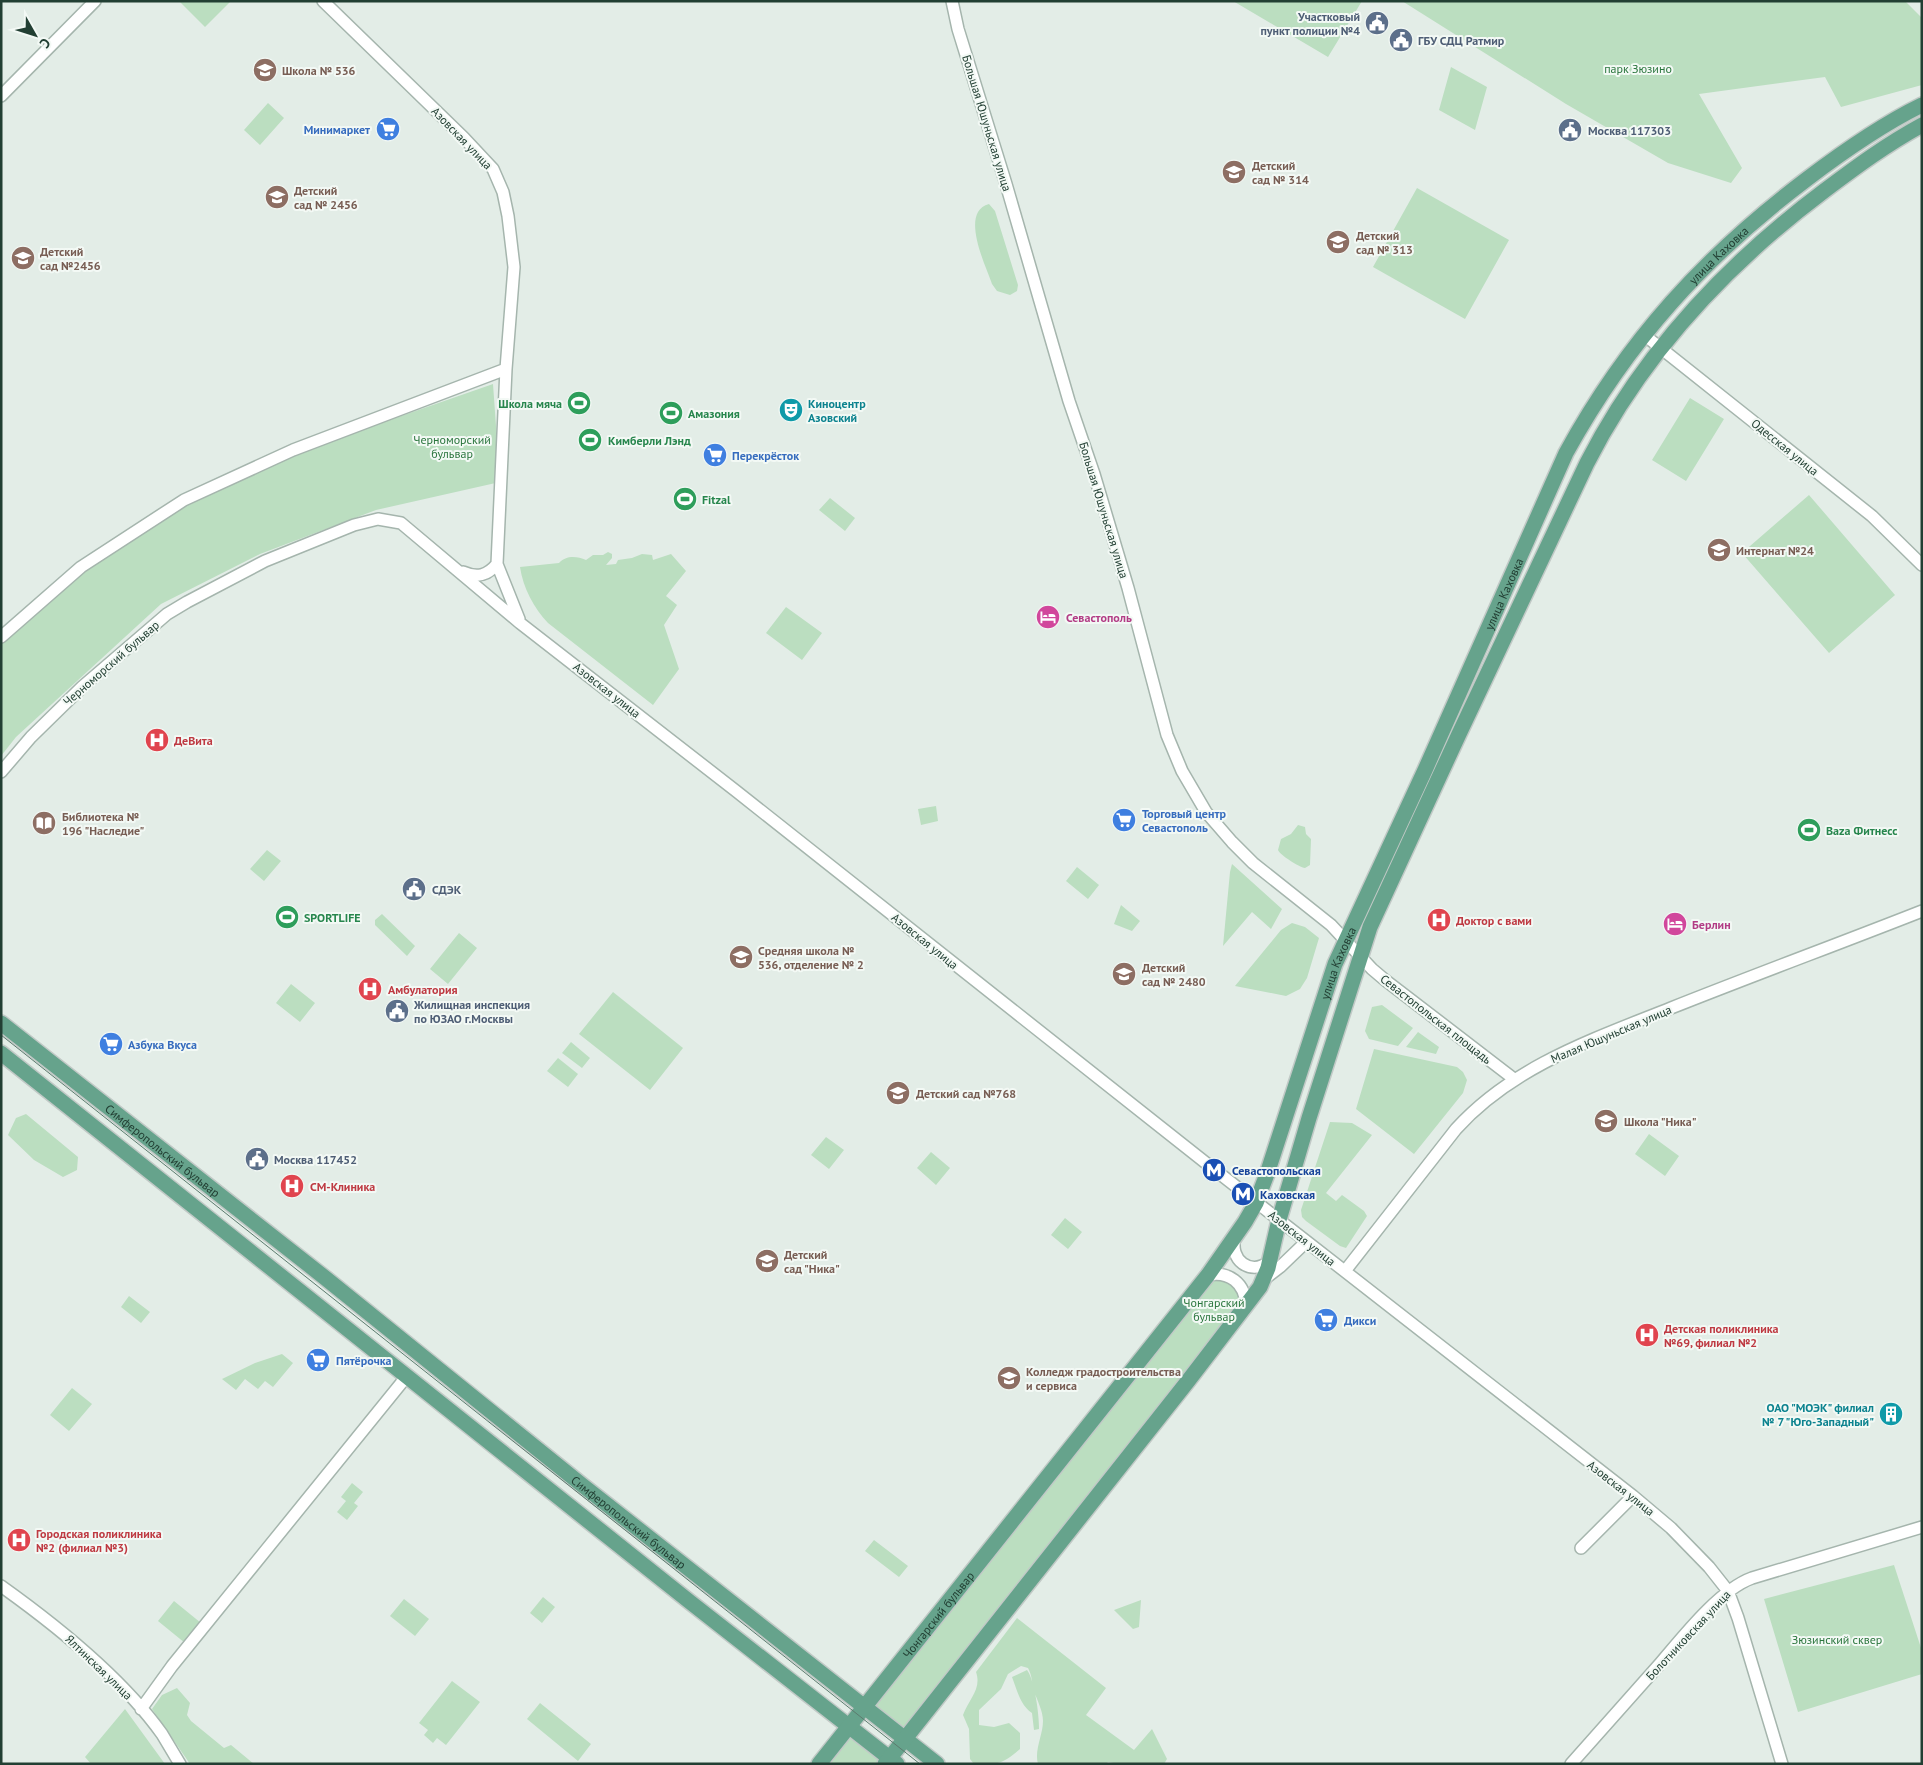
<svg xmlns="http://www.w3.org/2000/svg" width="1923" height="1765" font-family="'PT Sans',sans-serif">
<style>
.green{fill:#bbdec0}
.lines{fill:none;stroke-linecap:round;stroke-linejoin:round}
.minor-casing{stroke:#a5b5ad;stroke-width:14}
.major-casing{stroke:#c1c9c6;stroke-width:18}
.minor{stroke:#fff;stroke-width:11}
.major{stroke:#66a38c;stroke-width:15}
.tram{stroke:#5c7a6e;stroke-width:1}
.labels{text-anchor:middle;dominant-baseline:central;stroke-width:4;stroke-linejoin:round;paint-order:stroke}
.service-label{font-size:12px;font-weight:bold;fill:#4e5e75;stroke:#f3f9f5;text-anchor:start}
.park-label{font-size:12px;fill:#2b763e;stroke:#f3f9f5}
.education-label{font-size:12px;font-weight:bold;fill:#785e54;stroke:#f3f9f5;text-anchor:start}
.street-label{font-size:12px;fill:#223f33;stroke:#f3f9f5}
.shop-label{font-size:12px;font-weight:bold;fill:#366cbe;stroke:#f3f9f5;text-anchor:start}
.leisure-label{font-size:12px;font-weight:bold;fill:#27864d;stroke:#f3f9f5;text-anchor:start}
.culture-label{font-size:12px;font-weight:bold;fill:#0d838f;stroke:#f3f9f5;text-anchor:start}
.hotel-label{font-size:12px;font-weight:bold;fill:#b23c85;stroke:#f3f9f5;text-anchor:start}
.health-label{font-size:12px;font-weight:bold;fill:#be3a42;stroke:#f3f9f5;text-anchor:start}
.transit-label{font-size:12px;font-weight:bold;fill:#164399;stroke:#f3f9f5;text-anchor:start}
</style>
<rect width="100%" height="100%" fill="#e3ede7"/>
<path class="green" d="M179,1H231L205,27Z
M1233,1H1362L1328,57Z
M1402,1H1905L1922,18V85L1841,107L1825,77L1699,94L1742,168L1731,183L1668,163L1566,104Z
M1451,67L1487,87L1475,130L1439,110Z
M268,103L284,118L260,145L244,130Z
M1417,188L1509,240L1465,319L1373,267Z
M989,204L995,211L1018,285L1017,291L1010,295L997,291L992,284C986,266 959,212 989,204Z
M493,384L500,482L376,510L260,554L161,604L16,737L1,756V644L86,570L187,504L295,453Z
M1690,398L1724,419L1686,481L1652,460Z
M1809,495L1895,595L1829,653L1742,553Z
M830,498L855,518L845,531L819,510Z
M608,552L612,554V558L606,565L616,564L618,560L632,558L642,554L652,555L653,560L671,554L686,571L666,596L677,605L664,625L679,669L653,705L548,623C534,608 523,588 520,567L559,563C566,555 577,556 586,560L593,555H603Z
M786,607L822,633L802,660L766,633Z
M936,806L938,821L921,825L918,809Z
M1298,825L1305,827L1306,834L1311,839L1310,865L1305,868C1299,867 1280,855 1278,850L1281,839L1291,834Z
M267,850L281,861L264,881L250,869Z
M1232,864L1282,909L1271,929L1252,912L1223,946L1230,872Z
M1077,867L1099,885L1088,899L1066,881Z
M1121,905L1140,921L1132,931L1114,924Z
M382,914L415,946L407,956L375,925V920Z
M1292,923L1305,927L1319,938L1307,978L1300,989L1286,996L1235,986L1281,930Z
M459,933L477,948L448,984L430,969Z
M291,984L315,1003L300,1022L276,1003Z
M613,992L683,1048L650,1090L579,1034Z
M1382,1005L1413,1028L1398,1046L1369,1039L1365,1031L1372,1007Z
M1418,1032L1439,1047L1436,1054L1406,1047Z
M571,1042L590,1058L582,1068L562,1053Z
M1374,1049L1457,1067L1463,1072L1467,1080L1463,1093L1414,1154L1356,1109Z
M558,1058L578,1074L568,1087L547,1071Z
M26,1114L78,1157L77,1170L63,1177L34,1160L8,1135L16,1118Z
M1330,1122L1352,1123L1372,1135L1326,1193L1336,1201L1342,1195L1364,1211L1367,1216L1346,1248L1340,1246L1306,1221L1302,1217L1301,1210Z
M1649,1134L1679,1156L1665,1176L1635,1154Z
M826,1137L844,1150L829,1169L811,1155Z
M931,1152L950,1168L936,1185L917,1168Z
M1065,1218L1082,1232L1068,1249L1051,1235Z
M1227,1280L1240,1290L1242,1305L906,1729L876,1706L1212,1281Z
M129,1296L150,1312L141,1323L121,1307Z
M282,1354L293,1363L273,1387L265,1381L258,1389L245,1379L236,1390L222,1379L255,1363Z
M72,1388L92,1404L69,1431L50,1415Z
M352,1483L363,1492L354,1503L358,1506L347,1520L337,1512L346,1501L341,1497Z
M874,1540L908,1566L899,1577L865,1551Z
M1894,1565L1922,1651V1674L1798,1712L1764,1599Z
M543,1597L555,1607L542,1623L530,1613Z
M404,1599L429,1619L415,1636L390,1616Z
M1141,1600L1139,1627L1133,1629L1114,1610Z
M174,1601L201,1623L185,1643L158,1621Z
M1017,1618L1106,1688L1086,1715L1134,1750L1152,1729L1167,1759L1164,1764H1119L1108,1762L1106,1764H1038C1034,1750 1043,1735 1043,1721C1043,1711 1037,1700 1034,1691C1032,1683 1032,1675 1028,1668L1021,1666L1008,1674L1001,1689L979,1710V1725L994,1727L1009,1723L1020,1733V1749C1001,1765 998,1764 974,1764L970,1759L969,1729L963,1715C969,1699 982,1689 976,1672Z
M1027,1670C1035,1681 1039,1715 1039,1729L1034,1730L1032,1713C1020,1705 1017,1690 1012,1677Z
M452,1681L480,1702L446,1745L437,1738L433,1743L424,1735L428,1730L419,1723Z
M177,1688L190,1703L187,1715L191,1721L224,1748L231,1745L254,1764H190L152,1709L162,1695Z
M540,1703L591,1744L578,1761L527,1719Z
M125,1709L165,1764H91L85,1757Z
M850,1738L881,1762L879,1764H830Z"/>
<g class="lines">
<g class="minor-casing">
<path id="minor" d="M323,1L464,138L493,169L503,192L508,216L514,267L506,369L497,564L519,619
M952,1L958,29L1006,184L1069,401L1094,474L1128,588L1167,735L1182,771L1206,812L1232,842L1253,863L1331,925L1372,969L1385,980L1514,1079
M1,96L95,1
M1643,334L1872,516L1922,565
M463,572C477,578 487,576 497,564
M1,637L81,567L184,500L293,450L506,369
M1,772L31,737L82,687L167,614L187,602L265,561L354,525L378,519L401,523L520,623L736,791L1206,1163L1633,1496L1671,1528L1709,1567L1728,1591L1738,1618L1782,1764
M1235,1237C1229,1260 1250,1276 1269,1262
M1345,1271L1456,1129C1513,1066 1594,1039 1671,1008C1754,975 1838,944 1922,911
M1208,1275C1229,1271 1245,1283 1246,1305
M1263,1280L1280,1267L1306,1242
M1581,1548L1633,1496
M1,1586C57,1626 122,1678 162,1734C168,1744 174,1754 180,1764
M141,1709L172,1666L407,1376
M1571,1764C1600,1731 1629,1699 1658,1666C1682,1638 1719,1590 1752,1578L1922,1527"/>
</g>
<g class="major-casing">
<g id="major">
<path id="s1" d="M1,1023L324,1277L582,1485L937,1764"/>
<path d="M1,1053L690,1602L897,1764"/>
<path id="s2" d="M819,1764L1208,1275L1245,1222L1256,1203L1267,1174L1335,964L1425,770L1566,453C1628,340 1705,256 1807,179C1844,151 1881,125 1922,105"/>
<path d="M885,1764L1188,1381L1260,1287L1268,1268L1279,1220L1309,1118L1370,927L1459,734L1587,463C1643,353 1727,264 1824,191C1856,167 1887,144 1922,125"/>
</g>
</g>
<use href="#minor" class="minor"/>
<use href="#major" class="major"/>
<path class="tram" d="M1,1035L920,1764"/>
</g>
<defs>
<g id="civic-disc" transform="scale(1.25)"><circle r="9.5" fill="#5c6f8a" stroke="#f3f9f5"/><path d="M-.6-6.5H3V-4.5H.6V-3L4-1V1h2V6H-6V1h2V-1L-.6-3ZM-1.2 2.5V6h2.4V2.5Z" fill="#fff"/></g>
<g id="school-disc" transform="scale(1.25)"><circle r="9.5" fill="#8d6e63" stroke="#f3f9f5"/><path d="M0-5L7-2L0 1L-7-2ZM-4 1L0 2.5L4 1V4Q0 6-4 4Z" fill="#fff"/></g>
<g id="supermarket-disc" transform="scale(1.25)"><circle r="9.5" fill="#3f7fe0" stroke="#f3f9f5"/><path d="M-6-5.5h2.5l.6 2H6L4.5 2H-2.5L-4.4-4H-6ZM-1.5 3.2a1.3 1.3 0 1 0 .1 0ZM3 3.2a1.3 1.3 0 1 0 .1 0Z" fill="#fff"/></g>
<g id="stadium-disc" transform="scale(1.25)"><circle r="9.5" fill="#2e9e5b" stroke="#f3f9f5"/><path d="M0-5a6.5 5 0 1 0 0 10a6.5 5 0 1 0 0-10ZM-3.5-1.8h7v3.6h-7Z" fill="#fff"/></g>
<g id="theatre-disc" transform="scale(1.25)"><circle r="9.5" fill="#0f9aa8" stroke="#f3f9f5"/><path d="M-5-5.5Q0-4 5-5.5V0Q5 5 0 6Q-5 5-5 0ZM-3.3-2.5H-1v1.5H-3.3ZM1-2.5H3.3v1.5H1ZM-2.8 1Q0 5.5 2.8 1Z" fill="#fff"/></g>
<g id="hotel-disc" transform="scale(1.25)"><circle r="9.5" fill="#d1479c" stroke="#f3f9f5"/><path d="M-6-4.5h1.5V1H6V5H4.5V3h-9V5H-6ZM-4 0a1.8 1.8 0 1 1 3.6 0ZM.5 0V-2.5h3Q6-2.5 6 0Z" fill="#fff"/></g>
<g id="hospital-disc" transform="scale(1.25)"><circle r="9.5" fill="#e0444e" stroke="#f3f9f5"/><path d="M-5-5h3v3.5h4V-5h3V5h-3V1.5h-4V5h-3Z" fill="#fff"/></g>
<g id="library-disc" transform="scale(1.25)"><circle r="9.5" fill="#8d6e63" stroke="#f3f9f5"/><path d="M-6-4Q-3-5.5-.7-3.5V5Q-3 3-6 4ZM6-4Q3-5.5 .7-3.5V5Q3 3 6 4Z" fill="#fff"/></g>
<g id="metro-disc" transform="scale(1.25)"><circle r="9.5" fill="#1a4fb4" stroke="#f3f9f5"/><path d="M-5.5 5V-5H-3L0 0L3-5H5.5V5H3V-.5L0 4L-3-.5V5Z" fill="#fff"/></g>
<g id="university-disc" transform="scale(1.25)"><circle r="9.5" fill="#8d6e63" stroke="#f3f9f5"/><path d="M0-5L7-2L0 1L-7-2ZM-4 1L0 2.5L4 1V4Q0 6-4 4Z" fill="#fff"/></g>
<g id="building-disc" transform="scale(1.25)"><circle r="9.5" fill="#0f9aa8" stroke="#f3f9f5"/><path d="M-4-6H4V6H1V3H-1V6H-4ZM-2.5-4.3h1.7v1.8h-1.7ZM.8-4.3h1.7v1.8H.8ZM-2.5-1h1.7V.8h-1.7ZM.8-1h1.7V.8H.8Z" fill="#fff"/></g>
</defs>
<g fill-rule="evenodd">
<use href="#civic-disc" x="1377" y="23"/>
<use href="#civic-disc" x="1401" y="40"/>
<use href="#school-disc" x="265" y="70"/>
<use href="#supermarket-disc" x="388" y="129"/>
<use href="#civic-disc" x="1570" y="130"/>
<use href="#school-disc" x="1234" y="172"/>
<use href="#school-disc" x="277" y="197"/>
<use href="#school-disc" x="1338" y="242"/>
<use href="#school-disc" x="23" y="258"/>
<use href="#stadium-disc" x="579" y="403"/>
<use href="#theatre-disc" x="791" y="410"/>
<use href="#stadium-disc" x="671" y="413"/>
<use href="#stadium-disc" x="590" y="440"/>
<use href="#supermarket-disc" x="715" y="455"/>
<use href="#stadium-disc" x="685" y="499"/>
<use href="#school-disc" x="1719" y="550"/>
<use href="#hotel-disc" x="1048" y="617"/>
<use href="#hospital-disc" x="157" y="740"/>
<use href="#supermarket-disc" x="1124" y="820"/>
<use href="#library-disc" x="44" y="823"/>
<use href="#stadium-disc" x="1809" y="830"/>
<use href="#civic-disc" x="414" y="889"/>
<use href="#stadium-disc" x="287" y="917"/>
<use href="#hospital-disc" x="1439" y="920"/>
<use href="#hotel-disc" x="1675" y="924"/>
<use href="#school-disc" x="741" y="957"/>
<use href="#school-disc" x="1124" y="974"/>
<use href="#hospital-disc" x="370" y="989"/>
<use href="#civic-disc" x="397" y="1011"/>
<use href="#supermarket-disc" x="111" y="1044"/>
<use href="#school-disc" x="898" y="1093"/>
<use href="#school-disc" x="1606" y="1121"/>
<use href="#civic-disc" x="257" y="1159"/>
<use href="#metro-disc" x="1214" y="1170"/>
<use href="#hospital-disc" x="292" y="1186"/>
<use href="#metro-disc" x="1243" y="1194"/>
<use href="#school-disc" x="767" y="1261"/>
<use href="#supermarket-disc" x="1326" y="1320"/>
<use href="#hospital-disc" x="1647" y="1335"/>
<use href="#supermarket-disc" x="318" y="1360"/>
<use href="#university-disc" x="1009" y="1378"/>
<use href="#building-disc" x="1891" y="1414"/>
<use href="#hospital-disc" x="19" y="1540"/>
</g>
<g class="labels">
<g class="service-label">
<text x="1360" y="16" text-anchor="end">Участковый<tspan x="1360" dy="14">пункт полиции №4</tspan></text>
<text x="1418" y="40">ГБУ СДЦ Ратмир</text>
<text x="1588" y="130">Москва 117303</text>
<text x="432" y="889">СДЭК</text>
<text x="414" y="1004">Жилищная инспекция<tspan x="414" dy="14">по ЮЗАО г.Москвы</tspan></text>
<text x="274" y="1159">Москва 117452</text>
</g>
<g class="park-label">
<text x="1638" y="68">парк Зюзино</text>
<text x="452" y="439">Черноморский<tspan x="452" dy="14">бульвар</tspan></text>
<text x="1214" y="1302">Чонгарский<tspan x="1214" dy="14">бульвар</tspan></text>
<text x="1837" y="1639">Зюзинский сквер</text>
</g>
<g class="education-label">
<text x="282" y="70">Школа № 536</text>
<text x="1252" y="165">Детский<tspan x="1252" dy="14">сад № 314</tspan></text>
<text x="294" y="190">Детский<tspan x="294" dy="14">сад № 2456</tspan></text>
<text x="1356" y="235">Детский<tspan x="1356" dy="14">сад № 313</tspan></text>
<text x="40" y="251">Детский<tspan x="40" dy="14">сад №2456</tspan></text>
<text x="1736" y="550">Интернат №24</text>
<text x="62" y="816">Библиотека №<tspan x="62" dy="14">196 "Наследие"</tspan></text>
<text x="758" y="950">Средняя школа №<tspan x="758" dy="14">536, отделение № 2</tspan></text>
<text x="1142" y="967">Детский<tspan x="1142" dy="14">сад № 2480</tspan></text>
<text x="916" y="1093">Детский сад №768</text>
<text x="1624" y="1121">Школа "Ника"</text>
<text x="784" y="1254">Детский<tspan x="784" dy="14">сад "Ника"</tspan></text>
<text x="1026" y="1371">Колледж градостроительства<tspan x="1026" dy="14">и сервиса</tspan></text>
</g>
<g class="street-label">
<text transform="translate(987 123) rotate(73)">Большая Юшуньская улица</text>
<text transform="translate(462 138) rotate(46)">Азовская улица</text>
<text stroke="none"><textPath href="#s2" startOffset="1775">улица Каховка</textPath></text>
<text transform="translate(1785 447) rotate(39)">Одесская улица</text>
<text transform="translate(1104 510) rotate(73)">Большая Юшуньская улица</text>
<text stroke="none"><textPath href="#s2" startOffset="1370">улица Каховка</textPath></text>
<text transform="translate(111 663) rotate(-41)">Черноморский бульвар</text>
<text transform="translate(607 690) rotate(38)">Азовская улица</text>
<text transform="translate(925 941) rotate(39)">Азовская улица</text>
<text stroke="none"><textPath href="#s2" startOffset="965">улица Каховка</textPath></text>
<text transform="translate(1436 1019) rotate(38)">Севастопольская площадь</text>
<text transform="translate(1611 1034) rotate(-23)">Малая Юшуньская улица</text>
<text stroke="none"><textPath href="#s1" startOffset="206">Симферопольский бульвар</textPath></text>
<text transform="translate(1302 1238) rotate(38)">Азовская улица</text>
<text transform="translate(1621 1488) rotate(38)">Азовская улица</text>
<text stroke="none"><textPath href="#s1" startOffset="802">Симферопольский бульвар</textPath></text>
<text stroke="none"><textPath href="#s2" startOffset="191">Чонгарский бульвар</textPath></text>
<text transform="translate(1688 1635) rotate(-47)">Болотниковская улица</text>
<text transform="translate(99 1667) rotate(44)">Ялтинская улица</text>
</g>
<g class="shop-label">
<text x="370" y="129" text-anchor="end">Минимаркет</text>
<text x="732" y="455">Перекрёсток</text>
<text x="1142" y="813">Торговый центр<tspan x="1142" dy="14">Севастополь</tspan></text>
<text x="128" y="1044">Азбука Вкуса</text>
<text x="1344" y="1320">Дикси</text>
<text x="336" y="1360">Пятёрочка</text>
</g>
<g class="leisure-label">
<text x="562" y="403" text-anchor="end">Школа мяча</text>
<text x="688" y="413">Амазония</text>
<text x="608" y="440">Кимберли Лэнд</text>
<text x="702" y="499">Fitzal</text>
<text x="1826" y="830">Baza Фитнесс</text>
<text x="304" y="917">SPORTLIFE</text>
</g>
<g class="culture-label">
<text x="808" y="403">Киноцентр<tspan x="808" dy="14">Азовский</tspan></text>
<text x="1874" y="1407" text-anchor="end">ОАО "МОЭК" филиал<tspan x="1874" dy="14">№ 7 "Юго-Западный"</tspan></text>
</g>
<g class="hotel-label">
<text x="1066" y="617">Севастополь</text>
<text x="1692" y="924">Берлин</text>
</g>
<g class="health-label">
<text x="174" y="740">ДеВита</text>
<text x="1456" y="920">Доктор с вами</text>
<text x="388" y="989">Амбулатория</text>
<text x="310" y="1186">СМ-Клиника</text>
<text x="1664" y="1328">Детская поликлиника<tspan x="1664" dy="14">№69, филиал №2</tspan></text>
<text x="36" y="1533">Городская поликлиника<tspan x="36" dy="14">№2 (филиал №3)</tspan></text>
</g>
<g class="transit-label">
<text x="1232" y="1170">Севастопольская</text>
<text x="1260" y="1194">Каховская</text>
</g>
</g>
<rect width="1923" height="1765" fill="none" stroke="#223f33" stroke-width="5"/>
<g transform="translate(35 35) rotate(129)" stroke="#f3f9f5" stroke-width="4" paint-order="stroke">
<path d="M0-4L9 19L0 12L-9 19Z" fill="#223f33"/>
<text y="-8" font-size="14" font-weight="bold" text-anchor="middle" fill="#223f33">С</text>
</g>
</svg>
